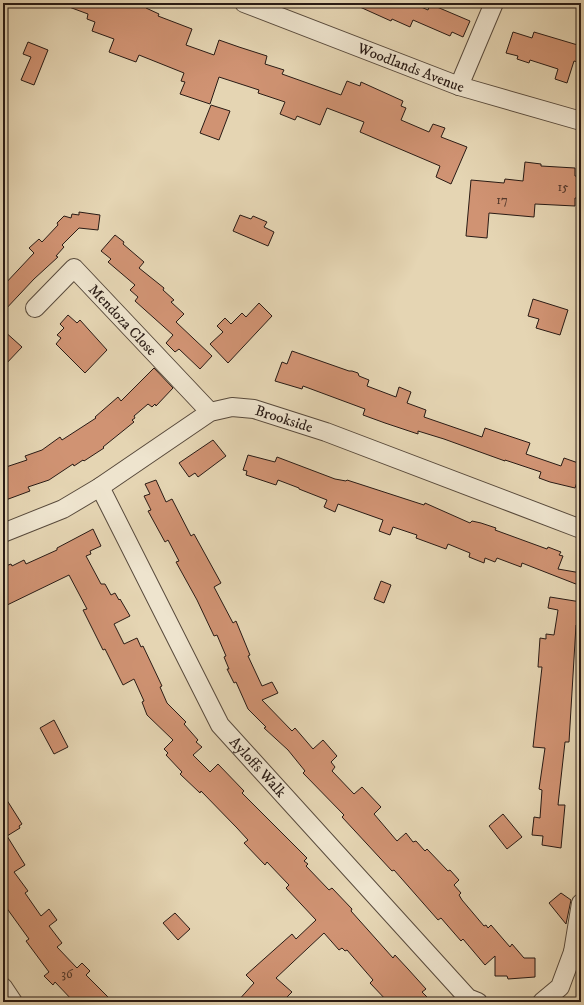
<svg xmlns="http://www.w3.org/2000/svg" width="584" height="1005" font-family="'IM FELL DW Pica',serif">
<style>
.building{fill:#d09373;stroke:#291b15}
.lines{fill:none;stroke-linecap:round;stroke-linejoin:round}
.street-casing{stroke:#584a3c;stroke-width:20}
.street{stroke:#eee4ce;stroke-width:18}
.labels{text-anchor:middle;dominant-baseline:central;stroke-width:4;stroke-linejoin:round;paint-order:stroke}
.number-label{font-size:13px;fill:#53392c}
.street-label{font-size:15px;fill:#291b15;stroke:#eee4ce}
</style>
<rect width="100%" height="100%" fill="#e5d5b3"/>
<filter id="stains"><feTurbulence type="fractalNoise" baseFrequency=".005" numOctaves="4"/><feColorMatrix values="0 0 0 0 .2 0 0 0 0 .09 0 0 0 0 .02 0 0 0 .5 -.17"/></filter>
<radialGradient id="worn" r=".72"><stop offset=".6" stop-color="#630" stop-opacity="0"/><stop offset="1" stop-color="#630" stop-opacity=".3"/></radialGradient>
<path class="building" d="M62,3H140L147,6L146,8L159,14L158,16L192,29L186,45L214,55L219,40L239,47L267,56L265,64L284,70L282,74L341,95L347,81L360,86L361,82L403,101L401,106L406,108L401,120L429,132L433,124L445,128L441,137L467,147L451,184L436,177L440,166L360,132L364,122L327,108L320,125L297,116L295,120L280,114L285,102L258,93L259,90L219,77L210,104L180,94L185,82L181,81L184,73L139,55L136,62L109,52L114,39L92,31L95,22L87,19L88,14L61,4Z
M351,3H412L428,10L430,4L470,21L463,37L452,32L450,36L413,20L410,27L392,19L391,21Z
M513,32L532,38L534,32L581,46V63L574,61L567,83L555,79L558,69L530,60L529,63L517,59L518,56L506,53Z
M28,42L48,50L34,85L21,80L31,57L23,54Z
M211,105L230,111L219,140L200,133Z
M525,162L541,164V166L575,168V176L581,177V198H575V206L535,204L534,217L489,213L487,238L466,236L471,180L504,183L505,179L523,181Z
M79,212L100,215L98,230L79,228L62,245L64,247L56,256L58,257L34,279L3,312V286L34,253L29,248L39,239L42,242L58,225L57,223L64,216L71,218L72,214L79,215Z
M240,215L251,219L253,216L267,222L264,227L274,232L268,246L233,231Z
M115,235L124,242L123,244L144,262L139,268L164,288L163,290L174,300L171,302L184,314L176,322L212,356L200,369L179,349L175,352L166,343L173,335L135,301L138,297L130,290L135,285L108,262L111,259L101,251Z
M533,299L568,310L560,335L536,328L539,319L528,316Z
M259,303L272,316L228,363L210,344L223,332L217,326L225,318L231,324L242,313L246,317Z
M68,315L77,323L80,320L107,350L85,373L56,344L61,338L57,335L64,328L60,324Z
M3,330L22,347L3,367Z
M292,351L349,371H352L358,373L359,376L369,380L367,386L396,397L399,387L411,392L407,403L426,410L424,417L482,437L485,428L530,443L526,454L561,466L564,458L581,464V483L577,482L575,488L550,482L539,478L541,472L505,460V461L444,439L418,431V434L385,423L363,415L365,409L303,386L302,389L275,381L282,362L287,364Z
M154,368L173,388L156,406L155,404L152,407L148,404L134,416L135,418L132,420L134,422L103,447L104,448L84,461L83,460L74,466L73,464L49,480L28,487L30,491L3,501V468L27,460L25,456L42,450L60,437L62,440L96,418L95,417L118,397L121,401Z
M213,440L226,456L198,477L195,473L189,477L179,463Z
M248,455L275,462L277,457L335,479L346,481L347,480L424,505L425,503L470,523L472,521L481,523L496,528L495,530L547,549L548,547L561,552L559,555L563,556L558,569L581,573V586L522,563L521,567L497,558L495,562L485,558L484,563L469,557L470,553L448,544L446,549L416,538L417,535L393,527L390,535L379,531L383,520L338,504L335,512L324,507L327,500L299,489V488L278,480L276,485L246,475L247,471L243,470Z
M156,480L166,502L172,499L191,536L194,534L221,583L214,587L233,623L236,621L250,655L248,656L262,686L272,682L278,693L262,700L292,731L295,728L313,749L323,740L337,756L331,762L335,767L332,771L354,794L362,787L381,807L374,814L397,841L406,833L413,842L416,841L425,851L427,849L448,871L450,870L459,880L454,885L461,893L459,895L462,900L484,926L486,925L488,928L491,925L510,947L512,944L524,958H535V977L508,979L507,976H495V956L485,965L463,939L461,941L441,918L438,920L394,870L392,871L342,817L344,815L303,773L305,771L288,750L264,728L266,727L248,709L236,682L234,683L227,669H229L224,657L226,656L217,635L214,636L197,600L176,562L179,561L168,540L165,542L148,511L151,510L144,496L150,494L145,484Z
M93,529L101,546L90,551L91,554L86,556L101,584H105L111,595L115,593L119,600L120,599L130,616L114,624L124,644L137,638L141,647L143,646L162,686L160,687L167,703L186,722L184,724L198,740L196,742L202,747L193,755L210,772L218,764L244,791L242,793L307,858L304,861L308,864L306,866L329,890L332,888L352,909L351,911L393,958L395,955L408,969L426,989L422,992L432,1002H388L370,983L373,980L347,950L345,951L342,948L339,950L324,933L276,978L292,992L282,1002H237L254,983L246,975L292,934L296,939L316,920L286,888L289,885L267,862L265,865L244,843L248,840L237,828L201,791L200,793L180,774L182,772L166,755L168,753L164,749L173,740L147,715L142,702L144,701L134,679L123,685L105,649L103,650L83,610L87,609L69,575L3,607V567L11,564L12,566L24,560L26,564L57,550V548Z
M381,581L391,585L384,603L374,599Z
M550,597L581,602L578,625H576L569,742H565L558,805H565L561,848L542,845L543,836L532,835L534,817L540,818L542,790L539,789L545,748L533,747L542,667H538L540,638L546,639V634L554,635L558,610L548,608Z
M54,720L68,747L54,754L40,728Z
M3,794L22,824L19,826L20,828L7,836L25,865L14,872L28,891L25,893L41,916L49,909L57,920L49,926L62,943L57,947L77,968L82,963L90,971L86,975L113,1002H74L55,982L53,985L44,976L49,972L26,941L29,939L3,903Z
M503,814L522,837L507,849L489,826Z
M561,893L571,900L566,924L549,903Z
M175,913L190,929L178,940L163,923Z"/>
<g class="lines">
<g class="street-casing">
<g id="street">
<path id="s1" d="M244,3L459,86L581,121"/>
<path d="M459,86L494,3"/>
<path id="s2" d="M35,308L74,268L210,412"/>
<path id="s3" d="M100,487L220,725L468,998L478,1002"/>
<path id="s4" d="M3,533L63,509L100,487L210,412L232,407L254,409L326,432L581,529"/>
<path d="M573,952L581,903"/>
<path d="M3,987L13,1002"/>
<path d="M542,1002L560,987L573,952L581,954"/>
</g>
</g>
<use href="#street" class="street"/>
</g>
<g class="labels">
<g class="number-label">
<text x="563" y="187">15</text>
<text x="502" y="200">17</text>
<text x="67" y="974">36</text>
</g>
<g class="street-label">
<text stroke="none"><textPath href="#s1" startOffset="179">Woodlands Avenue</textPath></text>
<text stroke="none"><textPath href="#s2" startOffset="127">Mendoza Close</textPath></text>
<text stroke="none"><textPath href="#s4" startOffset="317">Brookside</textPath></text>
<text stroke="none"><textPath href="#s3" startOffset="323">Ayloffs Walk</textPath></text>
</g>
</g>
<rect width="584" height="1005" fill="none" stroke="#e5d5b3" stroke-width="16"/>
<rect x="4" y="4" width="576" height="997" fill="none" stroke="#291b15" stroke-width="2"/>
<rect x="8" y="8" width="568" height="989" fill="none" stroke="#291b15"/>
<rect width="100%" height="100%" filter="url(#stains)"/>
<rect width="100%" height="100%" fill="url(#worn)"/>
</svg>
